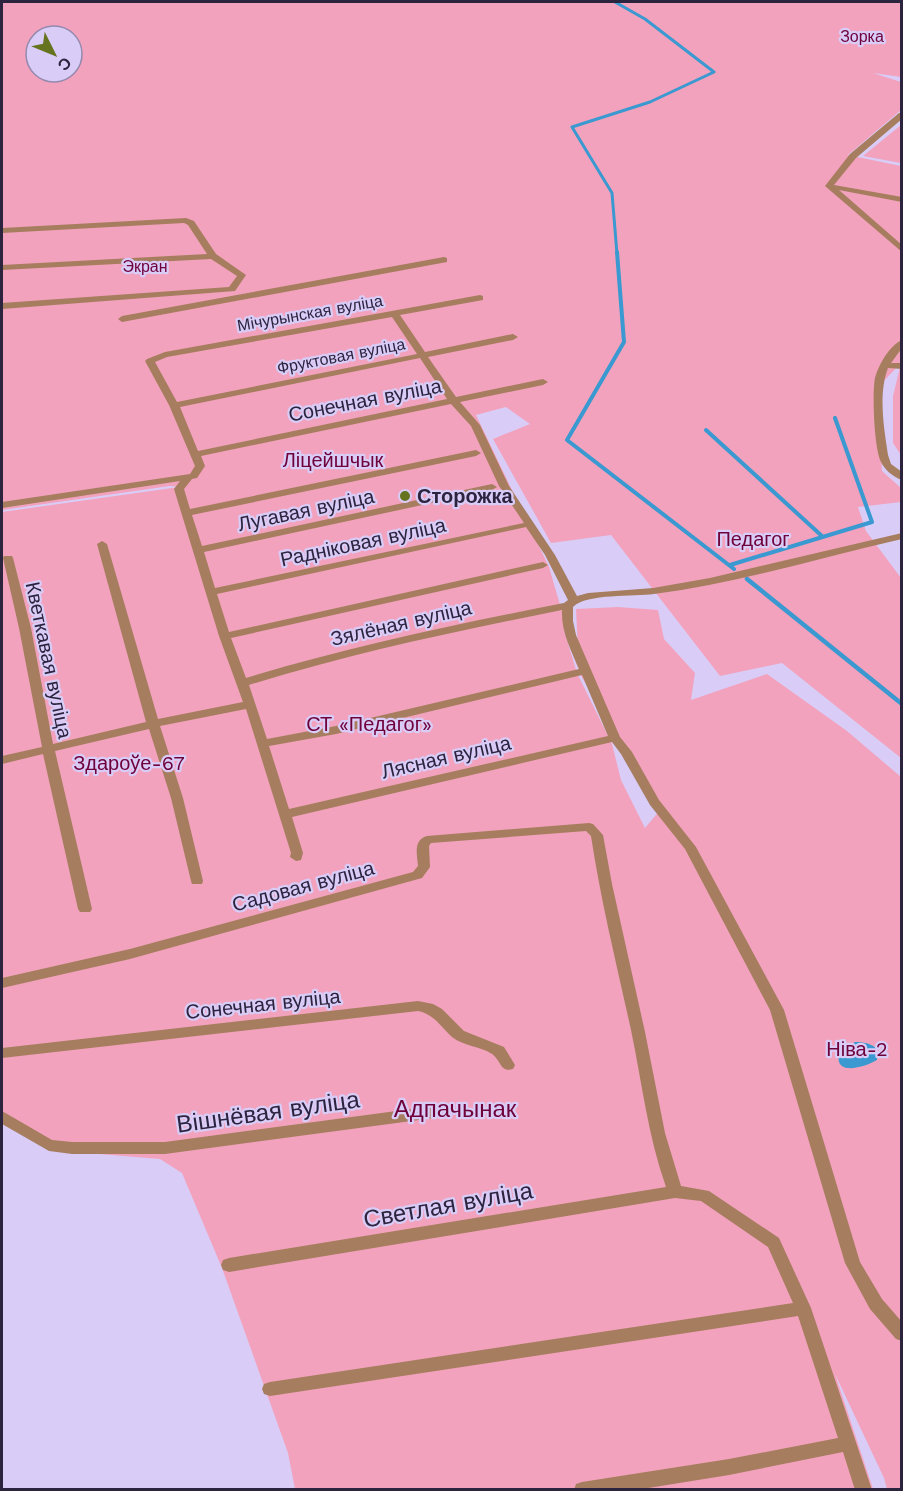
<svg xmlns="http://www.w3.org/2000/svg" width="903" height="1491" font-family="'Work Sans',sans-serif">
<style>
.green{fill:#f2a2bc;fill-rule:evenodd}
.water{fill:#3999d0}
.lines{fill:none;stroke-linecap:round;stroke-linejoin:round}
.stream-far2{stroke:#3999d0;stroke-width:3}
.stream-far1{stroke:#3999d0;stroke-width:4}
.stream{stroke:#3999d0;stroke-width:4.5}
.minor{fill:#a67d5e;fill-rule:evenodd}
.poi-dot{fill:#66731f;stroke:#d9cdf8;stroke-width:2}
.labels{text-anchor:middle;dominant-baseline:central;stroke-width:4.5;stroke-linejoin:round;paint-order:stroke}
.far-park-label{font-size:16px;fill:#6e003a;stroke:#d9cdf8}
.far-street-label{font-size:16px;fill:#2c243f;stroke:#d9cdf8}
.street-label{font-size:20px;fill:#2c243f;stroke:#d9cdf8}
.park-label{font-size:20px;fill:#6e003a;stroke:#d9cdf8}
.poi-label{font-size:20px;font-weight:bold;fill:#2c243f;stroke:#d9cdf8;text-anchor:start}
.near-park-label{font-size:24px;fill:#6e003a;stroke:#d9cdf8}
.near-street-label{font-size:24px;fill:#2c243f;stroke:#d9cdf8}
</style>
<rect width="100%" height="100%" fill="#d9cdf8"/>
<path class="green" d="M2,2H901V77L873,73L901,82V110L848,155L901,166V455L893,443V396L901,363L877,388L882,471L901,488V502L858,507L866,531L901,578V758L782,663L720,676L611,535L551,543L493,439L530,424L506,407L476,415L549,567L579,670L576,609L618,607L658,610L664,639L695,673L691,700L767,674L847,731L901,777V1489H887L884,1478L835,1374L873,1489H295L288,1453L222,1268L182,1173L160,1159L74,1152L42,1146L2,1122V512L179,487L170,486L2,510ZM36,36H72V72H36ZM563,627L580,674L661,809L645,828L621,780L612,744L577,673Z
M901,125V163L863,156Z"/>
<path class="water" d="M855,1042C863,1042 871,1043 877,1049V1060C865,1067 831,1078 840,1050Z"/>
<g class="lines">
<path class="stream-far2" d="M615,2L645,19L714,72L650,102L572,127L612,193L617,254"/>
<path class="stream-far1" d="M617,252L624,342L567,440L734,569
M706,430L823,537
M730,565L872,522L835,418"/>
<path class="stream" d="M747,579L902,704"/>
<path class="minor" d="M899,113H902V119L856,158L834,185L902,197V202L839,190L902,245V252L825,186L850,154Z
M186,218L194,221L216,254L246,275L235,291L2,309V303L229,287L237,276L211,259L2,270V265L207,254L188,225L184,223L2,233V228Z
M444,257L447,258V262L122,322L118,319L122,316Z
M480,295L483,296V300L400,315L425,352L513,334L518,337L513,340L428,357L456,397L543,379L548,382L543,385L460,402L480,425L509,486L555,555L577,596L588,593L653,588L710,578L902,533V539C820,558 737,583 654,594C634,597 587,593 573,607V621L576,635L620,737L632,752L659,800L696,847L784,1010L860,1262L882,1299L902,1322V1341L896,1339L870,1309L845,1263L770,1010L685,849L650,805L621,754L612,742L292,817L303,853L301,860L296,861L290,857L291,853L246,709L160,726L183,798L203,881L202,884H192L191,881L171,798L149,729L55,751L92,909L90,912H80L78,909L43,754L2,764V756L42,747L19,628L3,558L4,556H12L13,558L31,628L53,744L146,722L97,544L102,541L107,544L158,719L243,702L219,636L174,489L180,481L2,508V502L190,474L195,466L169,405L145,361L147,359L165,352ZM392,317L417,354L177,402L155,362L167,357ZM420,358L447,399L198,451L180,407ZM451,404L471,426L499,486L524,523L215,588L204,552L492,490L497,487L492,484L202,546L192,515L476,456L481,453L476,450L190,509L184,489L192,479L197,478L205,466L201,456ZM526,527L545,555L568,600L564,603C457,624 351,646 246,678L231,638L543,568L548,565L543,562L229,632L217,594ZM562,610C561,632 571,650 579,669L336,726L267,739L249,685C352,653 457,631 562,610ZM582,675L608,736L289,809L269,746L336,734Z
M902,340V348L891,363H902V369L888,368C878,394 884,428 888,455L891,464L902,472V480C893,477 885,470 881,462C874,448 872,393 875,378C879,364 889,346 902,340Z
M589,823L593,824L603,835L612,884L645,1032L665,1133L681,1186L709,1191L779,1238L811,1308L872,1490H855L843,1452L729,1475L636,1490H574L576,1484L582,1482L729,1459L838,1438L798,1316L270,1396L264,1394L262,1389L264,1384L270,1382L793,1303L768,1247L701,1201L675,1198L229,1272L223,1270L221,1265L223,1260L229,1258L666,1187C648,1136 642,1083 631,1030C617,966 601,902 591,836L586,831L431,843L429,846L430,867L422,878L130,959L2,988V978L130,949L413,872L418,866C417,854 413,840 427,836Z
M418,1001L433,1004L442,1009L464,1031L504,1047L515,1065L513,1069C500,1073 501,1060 492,1054C480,1046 463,1046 452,1037C441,1027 434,1014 418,1011L2,1058V1048Z
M449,1104L454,1106L456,1110L454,1114L449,1116L165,1154H72L49,1151L2,1124V1111L52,1140L72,1142H165Z"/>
</g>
<circle class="poi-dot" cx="405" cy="496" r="6"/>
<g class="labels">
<g class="far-park-label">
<text x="862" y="36">Зорка</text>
<text x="145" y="266">Экран</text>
</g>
<g class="far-street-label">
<text transform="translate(310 313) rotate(-10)">Мічурынская вуліца</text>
<text transform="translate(341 356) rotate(-11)">Фруктовая вуліца</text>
</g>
<g class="street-label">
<text transform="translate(365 400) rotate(-11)">Сонечная вуліца</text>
<text transform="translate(306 510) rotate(-12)">Лугавая вуліца</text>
<text transform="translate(363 542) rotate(-12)">Радніковая вуліца</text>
<text transform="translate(401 623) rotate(-13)">Зялёная вуліца</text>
<text transform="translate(49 660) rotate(78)">Кветкавая вуліца</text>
<text transform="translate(446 757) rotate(-13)">Лясная вуліца</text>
<text transform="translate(303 886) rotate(-15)">Садовая вуліца</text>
<text transform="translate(263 1004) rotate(-6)">Сонечная вуліца</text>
</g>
<g class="park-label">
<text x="333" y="460">Ліцейшчык</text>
<text x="753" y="539">Педагог</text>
<text x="369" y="724">СТ «Педагог»</text>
<text x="129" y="763">Здароўе-67</text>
<text x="857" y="1049">Ніва-2</text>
</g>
<g class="poi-label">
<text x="417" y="496">Сторожка</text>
</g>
<g class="near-park-label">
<text x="455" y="1109">Адпачынак</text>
</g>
<g class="near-street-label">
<text transform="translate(268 1112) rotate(-8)">Вішнёвая вуліца</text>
<text transform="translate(448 1205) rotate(-10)">Светлая вуліца</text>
</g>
</g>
<rect width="903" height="1491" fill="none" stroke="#2c243f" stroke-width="6"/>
<g transform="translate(54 54) rotate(133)"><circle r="28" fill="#d9cdf8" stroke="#9489ae" stroke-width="1.5"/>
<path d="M0-4.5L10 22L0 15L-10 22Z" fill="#66731f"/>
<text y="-9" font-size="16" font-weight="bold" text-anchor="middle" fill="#2c243f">С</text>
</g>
</svg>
